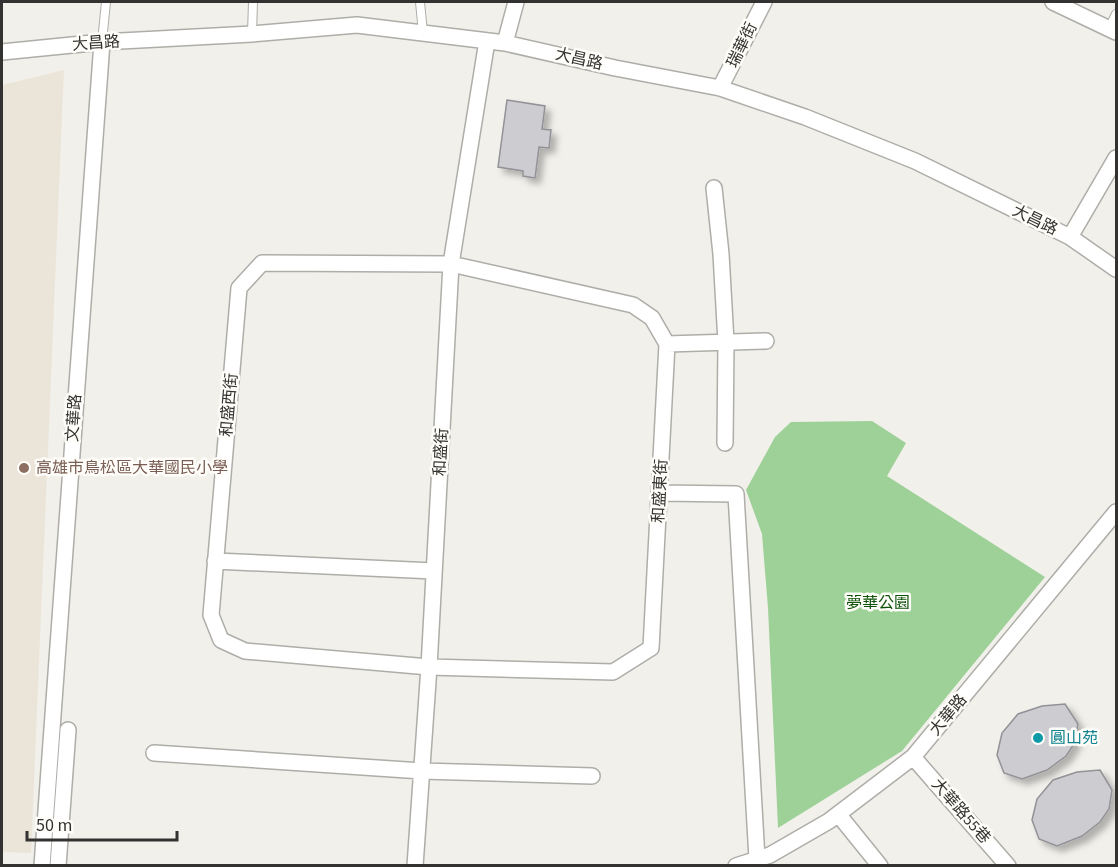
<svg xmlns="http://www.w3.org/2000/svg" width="1118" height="867" font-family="'Source Sans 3','Noto Sans TC',sans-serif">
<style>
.built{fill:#ebe5d9}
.green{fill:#9ed198}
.building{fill:#ccccd1;stroke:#929297;stroke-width:1.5;filter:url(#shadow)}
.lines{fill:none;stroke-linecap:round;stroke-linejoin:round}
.lane-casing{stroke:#afada8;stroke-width:10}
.street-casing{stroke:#afada8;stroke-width:18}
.lane{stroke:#fff;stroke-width:8}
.street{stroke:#fff;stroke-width:15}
.education-dot{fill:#8d6e63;stroke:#fffdf9;stroke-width:2}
.culture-dot{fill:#0f9aa8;stroke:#fffdf9;stroke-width:2}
.labels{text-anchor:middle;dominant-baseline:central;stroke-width:5;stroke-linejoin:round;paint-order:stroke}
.street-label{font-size:16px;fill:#333230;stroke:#fffdf9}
.education-label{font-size:16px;fill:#785e54;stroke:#fffdf9;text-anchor:start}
.park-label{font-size:16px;fill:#0e5309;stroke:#fffdf9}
.culture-label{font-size:16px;fill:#0d838f;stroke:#fffdf9;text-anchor:start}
</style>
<defs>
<filter id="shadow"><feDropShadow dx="5.5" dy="5.5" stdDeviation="3" flood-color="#0004"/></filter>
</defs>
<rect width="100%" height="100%" fill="#f2f0eb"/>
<path class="built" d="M64,70L31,853L2,852V85Z"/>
<path class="green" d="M872,421L906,443L887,476L1045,577L902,751L778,828L768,608L762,534L746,490L775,437L791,422Z"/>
<path class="building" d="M507,100L545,106L542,129L551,130L549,148L539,147L535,178L523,176V171L498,167Z
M1065,704L1078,724L1074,744L1066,756L1047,770L1022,779L1004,773L997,755L1002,733L1018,714L1042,706Z
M1100,770L1112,790L1109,809L1100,822L1082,836L1057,846L1039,839L1032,820L1037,799L1053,780L1077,772Z"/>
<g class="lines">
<g class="lane-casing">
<path id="lane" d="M420,2L423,33
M1109,28L1116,14
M252,34L253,2
M102,42L106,2"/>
</g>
<g class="street-casing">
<path id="street" d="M1053,2L1116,32
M505,43L516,2
M2,52L102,42L252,34L357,25L505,43L615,68L720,88L805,117L915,161L1070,237L1116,269
M720,88L764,2
M714,188L721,254L726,342L725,443
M1070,237L1116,158
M262,263L451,264L633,305L652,318L667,344L651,648L613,672L429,667L245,651L221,640L211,615L239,288Z
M667,344L766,341
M660,493L736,494L757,859
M215,561L434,571
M154,753L422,771L592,776
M913,757L1008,866
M838,814L880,866
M42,866L102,42
M58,866L68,730
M415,866L429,667L451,264L487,41
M736,866L770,855L829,821L913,757L1116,512"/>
</g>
<use href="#lane" class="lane"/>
<use href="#street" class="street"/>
</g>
<circle class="education-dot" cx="24" cy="468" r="6"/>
<circle class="culture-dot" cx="1038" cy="738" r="6"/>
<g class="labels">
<g class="street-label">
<text transform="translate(96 43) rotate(-4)">大昌路</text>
<text transform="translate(742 45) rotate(-64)">瑞華街</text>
<text transform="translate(579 59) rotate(13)">大昌路</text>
<text transform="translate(1035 220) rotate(26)">大昌路</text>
<text transform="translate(229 405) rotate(-85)">和盛西街</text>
<text transform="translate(74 418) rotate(-86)">文華路</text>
<text transform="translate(441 452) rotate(-87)">和盛街</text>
<text transform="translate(660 491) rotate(-87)">和盛東街</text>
<text transform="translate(948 715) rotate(-50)">大華路</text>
<text transform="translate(961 811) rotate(49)">大華路55巷</text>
</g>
<g class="education-label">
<text x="36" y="468">高雄市鳥松區大華國民小學</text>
</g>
<g class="park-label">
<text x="878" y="603">夢華公園</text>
</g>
<g class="culture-label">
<text x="1050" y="738">圓山苑</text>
</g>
</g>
<rect width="1118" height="867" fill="none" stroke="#333230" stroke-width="6"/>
<path d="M27 831v9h150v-9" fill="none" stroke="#333230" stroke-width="3"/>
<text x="36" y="831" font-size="18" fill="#333230" stroke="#fffdf9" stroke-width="4.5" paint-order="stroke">50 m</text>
</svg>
